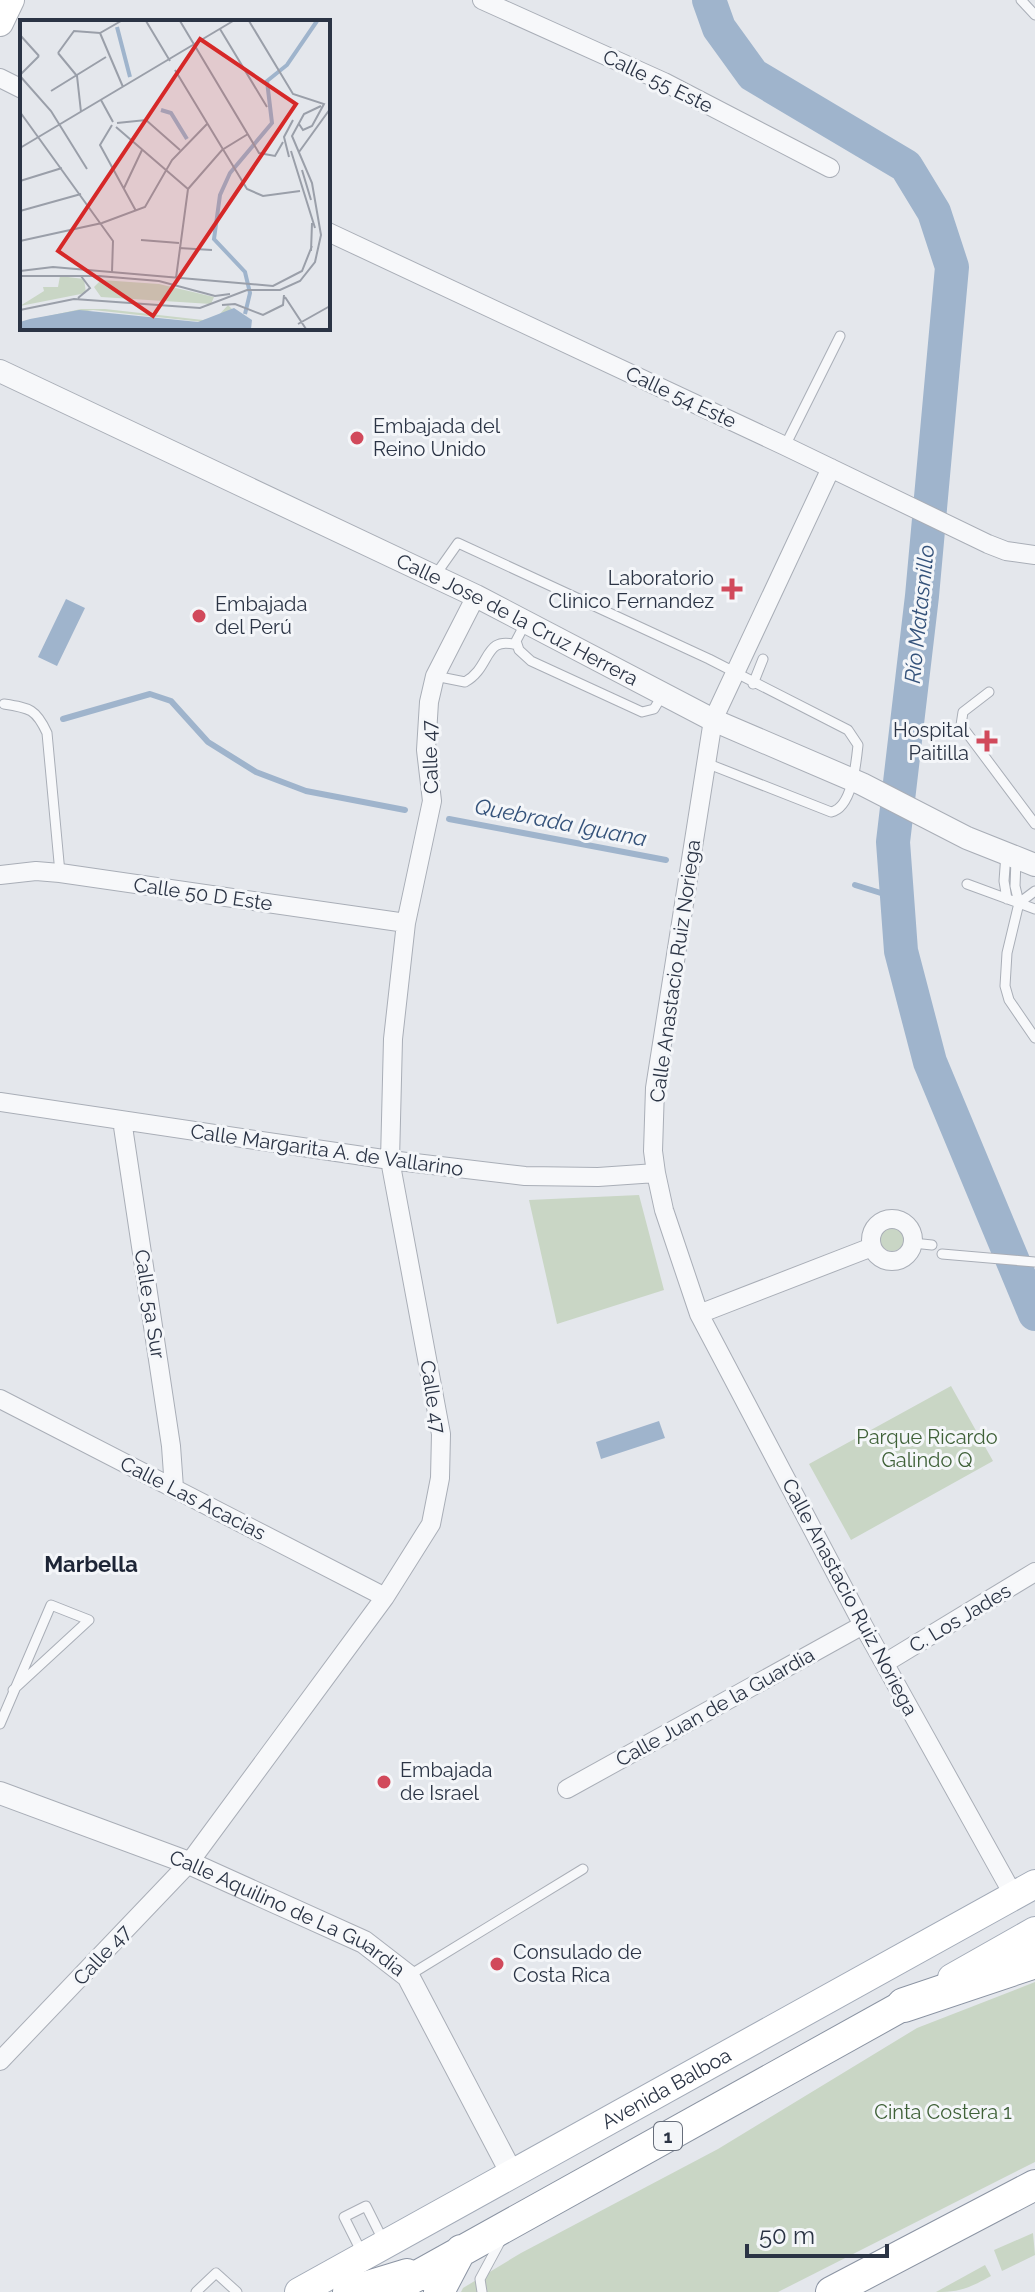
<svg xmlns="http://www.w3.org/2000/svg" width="1035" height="2292" font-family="Raleway,sans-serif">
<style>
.green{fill:#c9d6c5}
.water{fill:#9fb4cc}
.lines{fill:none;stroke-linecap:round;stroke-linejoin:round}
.stream{stroke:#9fb4cc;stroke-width:6}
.river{stroke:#9fb4cc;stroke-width:34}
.service-casing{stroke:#a9aeb7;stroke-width:11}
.minor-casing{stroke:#a9aeb7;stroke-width:20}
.tertiary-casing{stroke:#a9aeb7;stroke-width:24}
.secondary-casing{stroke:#a9aeb7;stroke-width:28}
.primary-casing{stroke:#a3abb8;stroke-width:30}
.trunk-casing{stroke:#8b94a3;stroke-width:32}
.motorway-casing{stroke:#8b94a3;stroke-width:36}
.service{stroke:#f7f8fa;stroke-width:9}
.minor{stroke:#f7f8fa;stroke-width:18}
.tertiary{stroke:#f7f8fa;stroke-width:22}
.secondary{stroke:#fff;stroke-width:26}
.primary{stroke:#fff;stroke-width:28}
.trunk{stroke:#fff;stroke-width:30}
.motorway{stroke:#fff;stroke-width:34}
.poi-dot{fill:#d1495b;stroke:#f4f6f9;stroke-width:3}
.labels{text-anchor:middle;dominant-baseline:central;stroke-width:6;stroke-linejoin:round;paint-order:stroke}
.shield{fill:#f4f6f9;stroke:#676e7b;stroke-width:2}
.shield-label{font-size:18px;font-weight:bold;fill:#2b3445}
.street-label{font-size:20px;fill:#2b3445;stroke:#f4f6f9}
.poi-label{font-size:20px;fill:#2b3445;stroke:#f4f6f9;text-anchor:start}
.park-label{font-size:20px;fill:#3f6138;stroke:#f4f6f9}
.water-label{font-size:22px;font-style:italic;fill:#34527a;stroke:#f4f6f9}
.neighbourhood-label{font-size:22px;font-weight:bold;fill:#1d2536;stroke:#f4f6f9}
.inset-river{fill:none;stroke:#9fb4cc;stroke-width:4}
.inset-road{fill:none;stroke:#9a9fa9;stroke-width:2}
.view{fill:#d62828;fill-opacity:0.15;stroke:#d62828;stroke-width:4}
.inset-edge{fill:none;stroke:#2b3445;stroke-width:4}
</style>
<rect width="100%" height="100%" fill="#e4e7ec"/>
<path class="green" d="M639,1195L664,1290L557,1324L529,1200Z
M880 1239a12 12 0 1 1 24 0a12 12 0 1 1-24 0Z
M951,1386L993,1461L851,1540L809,1464Z
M1035,1982V2162L778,2292H461L463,2288L521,2253L718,2149L917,2028Z
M1033,2233L1035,2255L1002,2271L994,2250Z
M985,2265L991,2276C969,2288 961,2292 936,2292Z"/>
<path class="water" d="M66,599L85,608L57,666L38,657Z
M659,1421L665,1438L601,1459L596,1442Z"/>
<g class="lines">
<path class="stream" d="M63,719L150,694L171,701L208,742L256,772L306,791L405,810
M449,819L666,860
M855,885L897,898"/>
<path class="river" d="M709,0L719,28L753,75L906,166L934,212L952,267L922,596L893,842L901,951L930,1062L1035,1314"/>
<g class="service-casing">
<path id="service" d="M1021,0L1035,15
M785,446L840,336
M434,577L458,543L709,659L848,730L858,745C856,764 852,808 831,812L706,763
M526,622L516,641L519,650L531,661L642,712L654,709L663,694
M435,676L465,682C492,667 483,635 517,645
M753,684L763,659
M989,692L963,712L961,725L1035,824
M4,704C30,708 36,709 47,733L60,873
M1006,854L1004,881L1007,899
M1016,860L1015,886L1019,903L1007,953L1005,986L1009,1000L1035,1038
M967,884L1035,909
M1019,903L1035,891
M913,1243L932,1245
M942,1254L1035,1262
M0,1724L51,1605L89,1620L13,1690
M408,1976L583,1869
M362,2253L344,2217L366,2206L384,2242
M196,2292L216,2273L237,2292
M482,2292L480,2279L501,2240"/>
</g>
<g class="minor-casing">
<path id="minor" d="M482,0L664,82L830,168
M0,78L22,89
M328,232L785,446L988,544L1006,551L1035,555
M831,468L713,720L655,1088L653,1151L656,1173L664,1210L699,1314L863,1625L1014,1896
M0,875L36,871L60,873L406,923
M0,1102L390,1160L525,1176L598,1177L656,1173
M122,1120L171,1446L174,1488
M871 1240a21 21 0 1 1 42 0a21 21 0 1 1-42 0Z
M699,1314L872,1247
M0,1399L385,1597
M885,1663L1035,1572
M567,1789L863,1625
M0,2061L189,1863L385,1597L431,1524L440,1478L441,1434L390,1160L393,1039L406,923L432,801L426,750L429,702L435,676L476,596"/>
</g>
<g class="tertiary-casing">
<g id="tertiary">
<path id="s1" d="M0,371L476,596L713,720L862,784L967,838L1035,865"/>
<path id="s2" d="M0,1793L189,1863L364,1942L408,1976L512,2174"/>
</g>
</g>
<g class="secondary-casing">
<path id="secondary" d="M0,23L11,0"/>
</g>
<g class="primary-casing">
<g id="primary">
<path d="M952,1978L1035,1931"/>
<path id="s3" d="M299,2292L1035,1884"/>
</g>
</g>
<g class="trunk-casing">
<path id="trunk" d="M348,2292L407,2274
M388,2292L904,2005
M439,2292L461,2250
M831,2292L1035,2185"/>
</g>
<g class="motorway-casing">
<path id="motorway" d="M904,2005L1035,1961"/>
</g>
<use href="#service" class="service"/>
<use href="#minor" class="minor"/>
<use href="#tertiary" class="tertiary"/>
<use href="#secondary" class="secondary"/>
<use href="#primary" class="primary"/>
<use href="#trunk" class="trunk"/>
<use href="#motorway" class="motorway"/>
</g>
<g class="poi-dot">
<circle cx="357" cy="438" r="8"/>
<path d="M728 577h8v8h8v8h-8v8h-8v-8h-8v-8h8z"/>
<circle cx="199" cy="616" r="8"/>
<path d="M983 729h8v8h8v8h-8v8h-8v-8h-8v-8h8z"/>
<circle cx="384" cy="1782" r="8"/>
<circle cx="497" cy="1964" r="8"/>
</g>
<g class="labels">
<rect class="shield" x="654" y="2122" width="28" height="28" rx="6"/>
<g class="shield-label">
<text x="668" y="2136">1</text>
</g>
<g class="street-label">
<text transform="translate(658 81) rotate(26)">Calle 55 Este</text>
<text transform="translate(681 397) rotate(25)">Calle 54 Este</text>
<text stroke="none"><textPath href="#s1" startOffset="574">Calle Jose de la Cruz Herrera</textPath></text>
<text transform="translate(430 757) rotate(-92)">Calle 47</text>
<text transform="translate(203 894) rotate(8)">Calle 50 D Este</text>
<text transform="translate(675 971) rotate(-82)">Calle Anastacio Ruiz Noriega</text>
<text transform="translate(327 1150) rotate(8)">Calle Margarita A. de Vallarino</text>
<text transform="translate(150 1304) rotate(81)">Calle 5a Sur</text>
<text transform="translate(433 1397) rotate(81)">Calle 47</text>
<text transform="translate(193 1498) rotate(27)">Calle Las Acacias</text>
<text transform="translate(850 1597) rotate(62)">Calle Anastacio Ruiz Noriega</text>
<text transform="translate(960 1618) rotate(-31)">C. Los Jades</text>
<text transform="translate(715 1707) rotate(-29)">Calle Juan de la Guardia</text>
<text stroke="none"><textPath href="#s2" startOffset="312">Calle Aquilino de La Guardia</textPath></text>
<text transform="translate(102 1955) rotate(-47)">Calle 47</text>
<text stroke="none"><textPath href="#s3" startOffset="420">Avenida Balboa</textPath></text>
</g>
<g class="poi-label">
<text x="373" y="426">Embajada del<tspan x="373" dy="23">Reino Unido</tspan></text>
<text x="714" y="578" text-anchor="end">Laboratorio<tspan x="714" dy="23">Clinico Fernandez</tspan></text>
<text x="215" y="604">Embajada<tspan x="215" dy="23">del Perú</tspan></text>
<text x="969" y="730" text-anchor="end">Hospital<tspan x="969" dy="23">Paitilla</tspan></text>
<text x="400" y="1770">Embajada<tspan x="400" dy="23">de Israel</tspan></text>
<text x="513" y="1952">Consulado de<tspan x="513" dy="23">Costa Rica</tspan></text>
</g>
<g class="park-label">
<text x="927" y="1437">Parque Ricardo<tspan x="927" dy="23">Galindo Q</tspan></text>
<text x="943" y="2112">Cinta Costera 1</text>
</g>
<g class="water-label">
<text transform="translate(919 614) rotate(-84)">Río Matasnillo</text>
<text transform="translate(561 822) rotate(11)">Quebrada Iguana</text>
</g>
<g class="neighbourhood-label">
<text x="91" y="1564">Marbella</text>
</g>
</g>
<g transform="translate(20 20)">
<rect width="310" height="310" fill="#e4e7ec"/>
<path d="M40,256L64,259L66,273L0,286L24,271L23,267H38ZM81,260L139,264L194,277L191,284L81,277L74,267ZM208,285L213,290L194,299L183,302L73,290L0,302L61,289H85L183,300L197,297Z" fill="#c9d6c5"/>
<path d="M214,288L232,300L231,309H0V302L10,299L59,290L178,302Z" fill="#9fb4cc"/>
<path class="inset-river" d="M97,7L110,57M141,90L151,93L167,119M225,294L230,273L225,252L194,219L200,175L210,153L252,103L247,61L267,45L297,1"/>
<path class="inset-road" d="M126,1L150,41M160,1L239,133L255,136L263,122M229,1L273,74L304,84L292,106L283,110L279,104M200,9L247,87M80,13L103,67M0,15L19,36M38,33L54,11L80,13L101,1M38,33L57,56L61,92M155,50L227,169L243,176L280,171M0,55L19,36M0,56L31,91L67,149M31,71L86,37M81,80L93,102M0,92L93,221L92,252M97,103L126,100L160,130M92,105L80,125L116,191M96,107L168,169M0,128L213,1M271,131L295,208M279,132L310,89M269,137L264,117L273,100M282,150L291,180M0,161L42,148M104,168L122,130M0,191L61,174M121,220L159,223M0,221L82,203L125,187L152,140L187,104M159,228L192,230M291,231L292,203M0,251L33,247L253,266L282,251L292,226M0,256H79L139,261L195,276L210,274M156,258L168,169L202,130L228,114M265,277L286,309M58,278L70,268L61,256M202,285L215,284L243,295L263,285L264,275M0,290L54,279L180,288L227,270H260L280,261L295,242L301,215L292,163L272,116L284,94L301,86M278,304L310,286"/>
<path class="view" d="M180,19L276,84L133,296L38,231Z"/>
<rect width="310" height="310" class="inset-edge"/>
</g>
<path d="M747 2244v12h140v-12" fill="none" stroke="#2b3445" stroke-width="4"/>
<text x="759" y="2244" font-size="24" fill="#2b3445" stroke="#f4f6f9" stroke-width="6" paint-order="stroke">50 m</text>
</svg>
